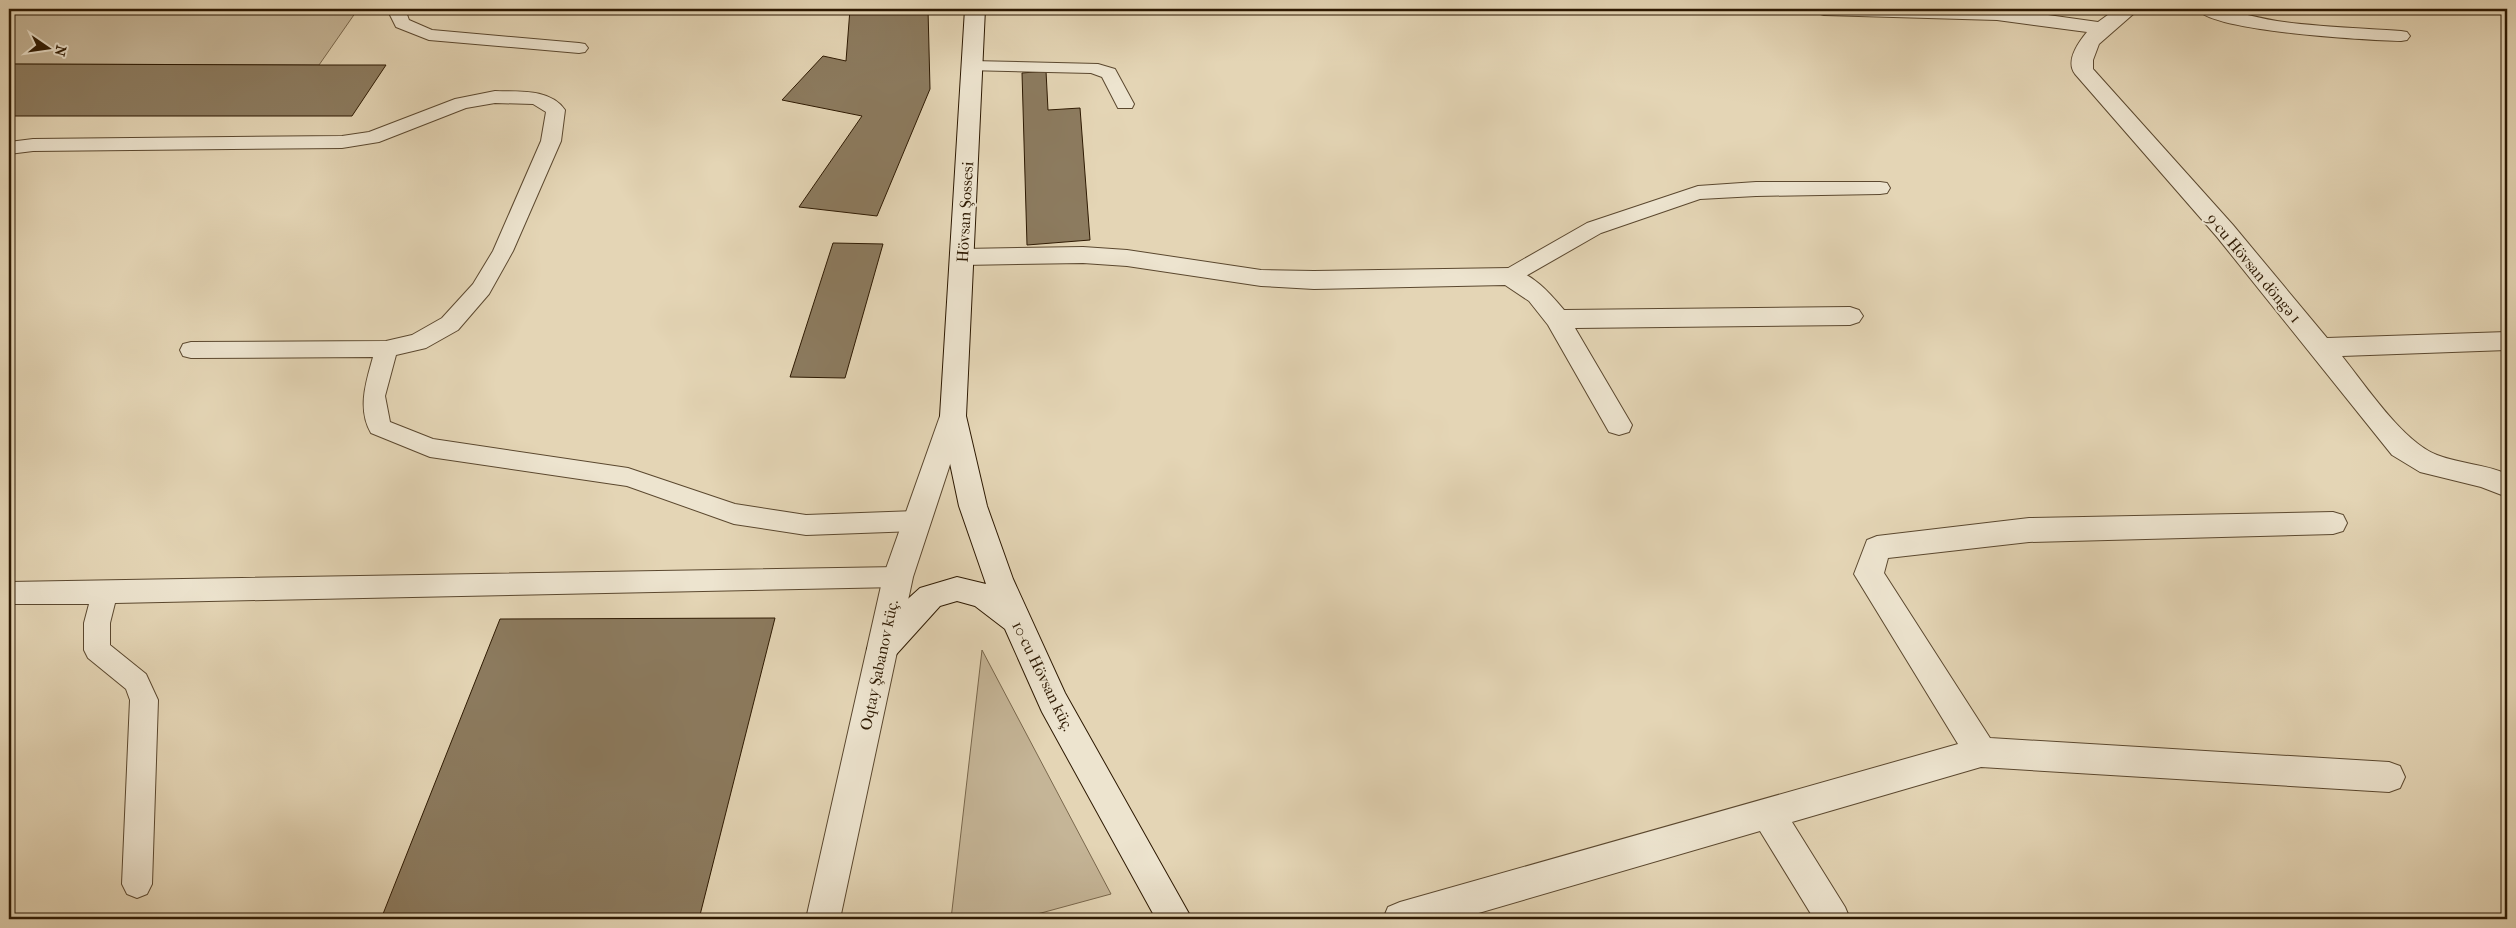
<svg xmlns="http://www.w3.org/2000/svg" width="2516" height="928" font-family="'IM FELL French Canon',serif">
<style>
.green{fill:#c5b597;stroke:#79674c}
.building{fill:#8c7b5f;stroke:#2d1902}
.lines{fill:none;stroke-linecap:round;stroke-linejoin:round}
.service-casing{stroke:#5b482f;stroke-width:2}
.minor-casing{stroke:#5b482f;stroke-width:2}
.tertiary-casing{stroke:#5b482f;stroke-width:2}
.secondary-casing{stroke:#2d1902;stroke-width:2}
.service{fill:#ede4cf;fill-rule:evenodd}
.minor{fill:#ede4cf;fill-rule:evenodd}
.tertiary{fill:#ede4cf;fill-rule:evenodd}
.secondary{fill:#ede4cf;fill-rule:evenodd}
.labels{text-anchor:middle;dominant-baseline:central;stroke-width:4;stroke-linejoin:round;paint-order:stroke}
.street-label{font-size:16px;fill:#2d1902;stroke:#ede4cf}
</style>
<rect width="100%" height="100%" fill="#e4d5b5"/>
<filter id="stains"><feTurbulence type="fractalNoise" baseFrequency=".004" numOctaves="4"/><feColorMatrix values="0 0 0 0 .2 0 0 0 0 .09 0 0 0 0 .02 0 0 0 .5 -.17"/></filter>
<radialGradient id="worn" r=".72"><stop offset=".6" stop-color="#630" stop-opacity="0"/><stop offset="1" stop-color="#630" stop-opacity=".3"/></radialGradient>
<path class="green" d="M9,9H358L319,65L9,64Z
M982,650L1111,894L1019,919H951Z"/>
<path class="building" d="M850,9H928L930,89L877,216L799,207L862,116L782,100L823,56L846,61Z
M9,64L319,65H386L352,116H9Z
M1046,71L1048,110L1080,108L1090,240L1027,245L1022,73Z
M833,243L883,244L845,378L790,377Z
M775,618L699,919H381L500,619Z"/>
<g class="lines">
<g class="service-casing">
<path id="service" d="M387,9H405L409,20L432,30L579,43L585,44L588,48L585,52L579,53L429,40L396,27Z
M2197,9C2225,7 2250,17 2277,21C2318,27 2360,28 2401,31L2407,32L2410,36L2407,40L2401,41C2368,40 2213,32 2197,9Z
M972,61L1098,64L1115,69L1134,104L1132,108H1118L1102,77L1091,73L966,70L963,66L966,62Z
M495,91C518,92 550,88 565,110L561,141L513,251L489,294L458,330L426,348L396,355L385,396L390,422L433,439L628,468L735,504L806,515L916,511L925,514L928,521L925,528L916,531L806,535L734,524L627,486L430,457L371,433C357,409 366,382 373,357L191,358L183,356L180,350L183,344L191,342L386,341L412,335L442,318L473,284L493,251L541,141L546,112L533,104L495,103L466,108L379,142L342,148L33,151L9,154V142L33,139L342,136L369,132L455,99Z
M1756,182H1880L1887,183L1890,188L1887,193L1880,194L1756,196L1700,199L1601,233L1517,281L1510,283L1503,281L1499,276L1503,271L1587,223L1698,186Z
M898,567L907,570L911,577L907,584L898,587L115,603L110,623V645L146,674L158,700L152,884L147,894L137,898L127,894L122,884L130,700L126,689L88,658L84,650V623L89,604H9V582Z"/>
</g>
<g class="minor-casing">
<path id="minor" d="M1814,9H2004L2098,22L2116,9H2139L2099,44L2093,60V69L2233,225L2327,338L2507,332V350L2342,356C2366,386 2403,442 2437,455C2460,464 2485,464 2507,474V497L2481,487L2420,472L2392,455L2217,237L2075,74C2065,61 2078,43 2087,32L1997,20L1824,15L1817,13Z
M1083,247L1127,250L1261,270L1314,271L1510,268C1533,274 1549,292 1564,310L1850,307L1859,310L1863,316L1859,322L1850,325L1575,328L1632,425L1629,432L1619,435L1609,432L1548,325L1529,301L1505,285L1314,289L1261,286L1127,266L1083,263L963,265L954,263L951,257L954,251L963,249Z
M2333,512L2343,515L2347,523L2343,531L2333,534L2029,542L1888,558L1884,573L1990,738L2389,762L2400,766L2405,777L2400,788L2389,792L1981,767L1792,822L1845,907L1850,919H1814L1760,831L1458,919H1383L1388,907L1400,902L1958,744L1854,574L1867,540L1877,536L2029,518Z"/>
</g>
<g class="tertiary-casing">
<path id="tertiary" d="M953,406L962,409L966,416L913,577L840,919H806L883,577L940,416L944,409Z"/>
</g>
<g class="secondary-casing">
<path id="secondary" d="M965,9H985L966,416L987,506L1013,579L1065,693L1192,919H1156L1042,712L1005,629L975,606L957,601L940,606L893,658L882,662L871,658L867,649L871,640L900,606L920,588L957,577L986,584L959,506L940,416Z"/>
</g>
<use href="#service" class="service"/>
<use href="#minor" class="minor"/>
<use href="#tertiary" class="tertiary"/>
<use href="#secondary" class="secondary"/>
</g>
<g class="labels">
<g class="street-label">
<text transform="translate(965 212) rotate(-87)">Hövsan Şossesi</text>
<text transform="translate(2254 268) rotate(50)">9-cu Hövsan döngə 1</text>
<text transform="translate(879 665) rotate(-78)">Oqtay Şabanov küç.</text>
<text transform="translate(1043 676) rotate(64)">10-cu Hövsan küç.</text>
</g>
</g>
<rect width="2516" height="928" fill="none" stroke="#e4d5b5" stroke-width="30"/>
<rect x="10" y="10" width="2496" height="908" fill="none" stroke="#2d1902" stroke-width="2.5"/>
<rect x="15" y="15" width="2486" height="898" fill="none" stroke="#2d1902"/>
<g transform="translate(48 48) rotate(103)" stroke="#ede4cf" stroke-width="4" paint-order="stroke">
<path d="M0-4L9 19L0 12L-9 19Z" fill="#2d1902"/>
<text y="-8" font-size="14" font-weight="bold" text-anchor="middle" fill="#2d1902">N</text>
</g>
<rect width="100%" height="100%" filter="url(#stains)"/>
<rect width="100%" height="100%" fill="url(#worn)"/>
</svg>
